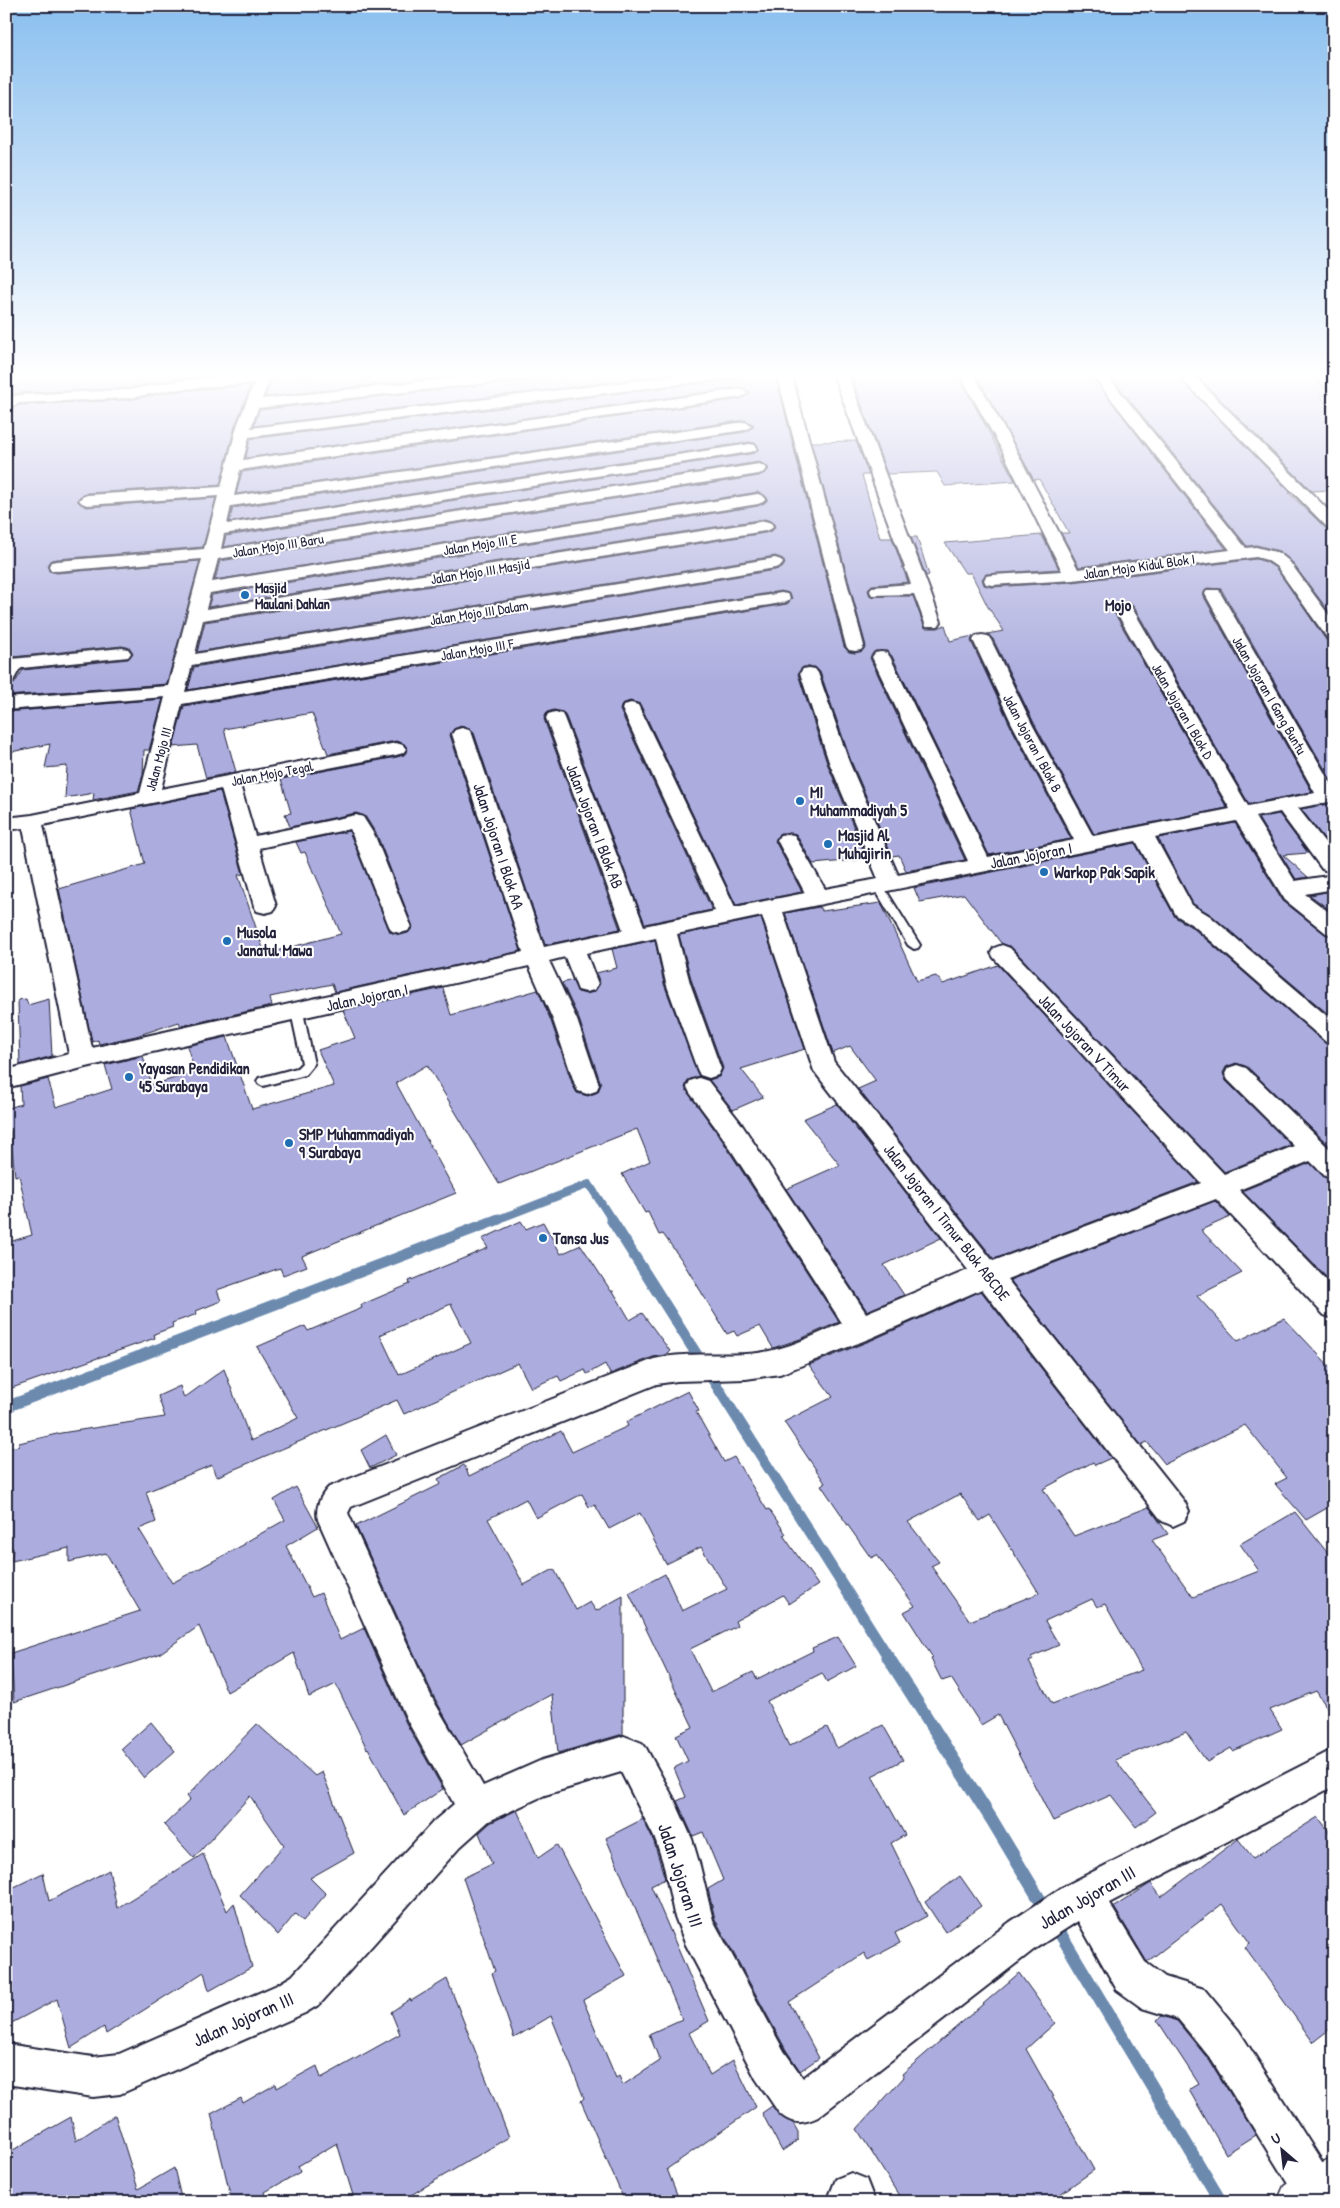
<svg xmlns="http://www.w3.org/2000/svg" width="1340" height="2208" font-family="'Patrick Hand',sans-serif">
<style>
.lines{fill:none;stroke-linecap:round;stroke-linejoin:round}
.stream-far2{stroke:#6c8aae;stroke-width:8}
.stream-far1{stroke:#6c8aae;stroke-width:11}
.stream{stroke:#6c8aae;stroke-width:13}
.building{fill:#acadde;stroke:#22223b;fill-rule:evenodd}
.service-casing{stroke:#22223b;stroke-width:4}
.minor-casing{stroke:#22223b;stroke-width:4}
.tertiary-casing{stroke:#22223b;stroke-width:3}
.service{fill:#fff;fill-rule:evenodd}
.minor{fill:#fff;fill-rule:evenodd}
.tertiary{fill:#fff;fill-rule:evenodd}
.poi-dot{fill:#1f6fb2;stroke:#fff;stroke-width:2}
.labels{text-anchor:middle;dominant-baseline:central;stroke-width:4;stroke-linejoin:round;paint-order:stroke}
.far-street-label{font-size:14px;fill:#22223b;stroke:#fff}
.far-poi-label{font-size:14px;font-weight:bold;fill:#22223b;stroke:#fff;text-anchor:start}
.far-quarter-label{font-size:16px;font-weight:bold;fill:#22223b;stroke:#fff}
.poi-label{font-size:16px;font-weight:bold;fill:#22223b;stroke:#fff;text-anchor:start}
.street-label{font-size:16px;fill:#22223b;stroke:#fff}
.near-street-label{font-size:19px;fill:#22223b;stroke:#fff}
</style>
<rect width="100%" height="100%" fill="#fff"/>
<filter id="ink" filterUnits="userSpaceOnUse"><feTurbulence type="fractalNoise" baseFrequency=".02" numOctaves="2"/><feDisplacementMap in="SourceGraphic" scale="10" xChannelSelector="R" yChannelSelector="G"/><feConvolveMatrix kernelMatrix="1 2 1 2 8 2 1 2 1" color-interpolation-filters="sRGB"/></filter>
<g filter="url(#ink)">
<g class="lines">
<path class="stream-far2" d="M496,1220L589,1184L612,1220"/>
<path class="stream-far1" d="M611,1219L889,1658
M6,1407L499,1219"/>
<path class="stream" d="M888,1657L992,1820L1046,1910
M1054,1923L1221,2202"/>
</g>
<path class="building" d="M37,373H236L170,380L129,388L19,393L6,396V378Z
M326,373H484L265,397L272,377Z
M593,373H684L254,426L259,410Z
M745,373H775L844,647L849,652L855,653L862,651L866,646L811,442L856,441L869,475H862L880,538H892L908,582L872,585L868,590L870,596H913L925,628H938L945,625L950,641L973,636L971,641L1010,725L1071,839L989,855L892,656L887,651H875L870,658L965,860L906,871L899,855L892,856L851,761L820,672L815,667H803L798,674L827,763L867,859L813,864L796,834L780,833L775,841L802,892L736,905L640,704L630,701L622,704L620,710L712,910L645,924L566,717L563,712L554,710L547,712L544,719L620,929L545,945L474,733L470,728L461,726L454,729L450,735L521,951L335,992L332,984L270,997L272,1006L181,1026L179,1022L136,1036L99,1044L98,1040L92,1042L59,889L145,864L131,809L220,791L243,874L238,875L265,954L341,934L315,874H314L305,852L301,853L296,842L349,831L390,932L400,935L408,933L413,927L377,835L365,816L356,813L290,827L285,814L291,813L281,779L397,757L404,755L408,750L404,744L396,741L328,754L312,713L224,729L236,772L206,778L197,745L173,747L184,706L787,604L792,598L788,593L781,591L188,690L194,667L775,570L782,568L785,564L783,559L775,556L197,652L205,622L765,533L772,531L775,527L773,522L765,519L208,607L212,595L758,506L768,499L764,495L758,492L215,580L220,561L759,476L769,469L765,465L759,462L223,547L226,536L750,454L755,453L759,449L757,444L750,442L229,522L233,508L745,432L754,425L745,420L236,494L242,472L741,399L750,392L741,387L246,458L250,439L736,379Z
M850,373H957L1015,481L945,486L937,472L887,474Z
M975,373H1089L1226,549L1079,567L1061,533H1069L1039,479L1034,480Z
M1108,373H1174L1291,493H1289L1334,536V618L1290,560L1279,551L1256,545L1247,546Z
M1194,373H1306L1332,395L1320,396L1334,411V490L1312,491Z
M251,385L235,426L220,485L87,493L77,500L81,504L87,507L216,498L203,547L57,559L51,560L47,565L49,571L57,573L200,561L167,684L6,696V686L14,684L23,670L128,659L133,653L130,648L122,646L12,657L6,660V411L19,405L129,400L170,392Z
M1042,535L1059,569L986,574L982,579L984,585L992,587L1073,582L1256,559L1266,562L1276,568L1326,640L1334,642V785L1221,589L1207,588L1203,595L1312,792L1249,804L1134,607L1129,602H1117L1112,609L1227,808L1094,834L1034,723L993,639L987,634L1004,631L988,607L971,573H965L945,543Z
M911,537H917L929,575L926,576Z
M163,699L149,750H144L143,775L138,791L93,800L94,793L65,798L67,766L45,768L50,744L6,753V712Z
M1334,803V841L1327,842L1301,809Z
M1279,814L1308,853L1283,855L1308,877L1296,879L1258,818Z
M1235,823L1283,901L1325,934L1334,937V1019L1211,915L1193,904L1158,838Z
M1135,843L1175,917L1193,928L1325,1043L1334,1046V1150L1247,1067L1236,1063L1226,1067L1223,1073L1226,1081L1291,1145L1224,1172L1011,947L1001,943L964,894L920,902L914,888Z
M1326,892L1334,899V913L1310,895Z
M881,903L917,981L936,976L943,984L998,965L1198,1182L994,1259L858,1089L876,1081L850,1046L833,1053L785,913L819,907L822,911Z
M761,918L805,1049L741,1069L763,1097L733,1110L709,1080L719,1077L723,1068L692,982L679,935Z
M655,940L664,984L699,1076L688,1080L685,1088L720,1137L839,1322L800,1339L773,1348L760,1326L737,1336L734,1331L727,1334L681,1259L663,1234L659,1235L648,1212L645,1213L622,1174L650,1161L637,1129L499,1184L427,1065L396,1083L456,1193L302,1256L307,1266L283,1275L280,1268L217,1290L221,1301L196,1311L197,1314L172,1323L173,1327L154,1334L155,1338L6,1390V1243L32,1235L19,1175L15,1176L10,1131L6,1132V1109L21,1104L20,1086L48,1079L56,1107L112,1089L105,1065L143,1056L152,1085L195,1072L187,1046L227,1037L252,1109L334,1086L318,1050L355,1038L343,1010L443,988L451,1015L538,990L551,1021L573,1086L577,1093L588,1096L598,1092L601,1084L579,1019L562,983L572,980L578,992L586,994L594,992L600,983L596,973L617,968L612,949Z
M26,999L28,1005L49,999L52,1056L20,1065L18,1000Z
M837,1104L941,1238L884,1265L904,1295L867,1311L786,1189L840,1165L803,1119Z
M1310,1163L1324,1177L1334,1181V1285L1242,1191Z
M1215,1201L1230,1217L1201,1230L1242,1273L1197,1296L1238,1341L1284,1318L1334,1371V1504L1306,1520L1275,1484L1287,1478L1245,1425L1165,1464L1147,1442L1141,1445L1010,1280Z
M521,1221L526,1229L543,1222L561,1254L581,1245L611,1291H613L630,1320L642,1313L670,1351L666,1355L653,1357L610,1374L605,1364L587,1374L585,1370L561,1381L558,1376L531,1388L518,1363L404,1414L397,1400L216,1477L212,1465L146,1492L156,1522L139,1529L172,1583L245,1544L244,1543L285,1520L274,1500L296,1487L318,1527L286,1546L312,1597L321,1593L340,1640L364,1628L406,1723L443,1789L404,1815L368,1748L367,1749L336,1684L309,1697L294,1653L227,1692L199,1626L159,1654L14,1702L11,1653L140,1611L106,1553L69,1562V1548L12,1561L13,1548L6,1550V1449L19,1446V1443L61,1433L165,1417L158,1396L180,1386L184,1398L224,1369L251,1441L298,1418L257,1347L305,1326L308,1331L362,1308L361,1305L410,1284L409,1281L488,1248L482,1239ZM451,1304L471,1343L399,1375L380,1335Z
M981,1291L1111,1458L1095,1465L1093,1462L1043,1489L1074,1536L1149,1507L1168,1534L1152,1540L1193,1597L1259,1571L1240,1544L1295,1512L1334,1561V1718L1316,1691L1270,1710L1282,1729L1233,1751L1231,1748L1207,1762L1186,1732L1115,1760L1156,1812L1136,1827L1111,1795L1053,1821L998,1715L981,1725L951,1678L942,1681L931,1659L933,1658L904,1612L915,1606L877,1555L871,1558L842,1517H843L821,1485L825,1483L784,1422L833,1397L809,1365L872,1340ZM960,1494L980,1521L990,1515L1039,1593L970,1621L931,1566L939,1562L908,1522ZM1092,1599L1097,1607L1105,1604L1142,1670L1052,1704L1029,1662L1033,1660L1031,1657L1059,1645L1045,1621Z
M688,1391L699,1411L696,1412L724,1462L734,1457L767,1510L769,1509L786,1534L783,1535L818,1585L789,1604L783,1595L735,1621L737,1626L690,1649L711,1692L753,1672L757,1679L813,1651L812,1648L838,1637L856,1666L827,1682L822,1673L767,1701L789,1746L827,1727L837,1748L883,1725L903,1760L872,1776L905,1835L891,1843L927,1916L895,1933L900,1943L868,1960L864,1953L789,2002L819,2058L800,2071L786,2050L715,1919L708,1889L723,1880L703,1832L693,1836L677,1801L686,1797L674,1768L688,1761L676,1735L693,1727L629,1593L665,1574L682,1611L727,1589L701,1547L666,1564L640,1513L609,1529L595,1505L589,1507L582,1494L536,1518L526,1499L488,1519L524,1585L554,1569L576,1610L590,1602L596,1611L623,1596V1734L558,1753L552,1694L461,1745L434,1697L356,1526L441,1484L438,1479L464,1465L469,1476L561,1431L572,1452L628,1426L626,1422Z
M386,1435L396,1455L370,1468L361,1450Z
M151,1722L175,1751L144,1778L121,1749Z
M257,1724L315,1776L322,1772L354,1853L310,1878L326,1894L303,1921L295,1914L278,1935L240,1895L284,1845L250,1796L194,1858L164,1825L190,1800L187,1796Z
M517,1810L538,1858L557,1845L626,1976L583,2000L616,2078L619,2076L623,2085L660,2061L649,2034L682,2019L606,1838L643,1819L654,1842L665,1879L651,1886L709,2021L689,2033L710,2075L733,2060L756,2107L667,2169L680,2202H625L581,2101L584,2098L551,2016L514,2038L492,1973L495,1971L463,1878L492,1864L479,1833L490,1823Z
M1318,1817L1334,1838V2026L1313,2042L1245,1947L1250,1943L1222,1904L1147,1962L1114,1907L1151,1883L1161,1897L1238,1839L1253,1858Z
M203,1854L227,1911L234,1903L252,1967L209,1991L204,1972L106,2034L104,2027L71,2048L57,1999L6,2026V1891L43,1873L49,1901L109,1870L117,1908Z
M960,1876L981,1906L945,1932L925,1902Z
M1019,1973L1055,2023L1026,2049L1094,2170L1049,2202H903L857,2129L904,2077L902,2074Z
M447,1979L509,2137L411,2195L413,2202H355L337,2143L298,2166L300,2172L265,2192L267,2202H232L211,2114L241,2098L243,2103L276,2084L277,2088L317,2066L321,2078L400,2034L391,2012L410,1999L411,2001Z
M1162,2016L1177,2021L1209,2060L1256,2135L1226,2154L1189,2090L1199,2084L1157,2020Z
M772,2106L783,2118L793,2123L798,2132V2140L782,2151L762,2113Z
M115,2115L138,2189L174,2168L182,2202H6V2154L71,2117L76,2141Z"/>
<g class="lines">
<g class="service-casing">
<path id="service" d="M878,883L882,884L920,945L918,948L914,949L908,945L873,886Z
M297,1008L303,1012L314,1064L305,1075L263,1086L259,1084L257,1081L259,1078L297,1068L302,1063L291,1012Z"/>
</g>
<g class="minor-casing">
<path id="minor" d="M258,373H272L262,399L503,373H549L542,377L258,408L251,428L701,373H743L736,377L249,437L243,460L741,389L748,393L741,397L240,470L234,496L745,422L752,426L745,430L231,506L227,524L750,444L755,445L757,448L755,451L750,452L224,534L221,549L759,464L764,466L767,469L764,472L759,474L218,559L212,582L758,494L763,496L766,499L763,502L758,504L210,593L206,609L765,521L771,523L773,526L771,529L765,531L203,620L195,654L775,558L781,560L783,563L781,566L775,568L192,665L185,692L781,593L787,594L790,598L787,602L781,603L182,704L161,789L396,743L403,745L406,749L403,753L396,755L240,785L255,836L356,815L363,817L375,836L411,926L408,931L400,933L392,931L389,926L350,829L259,848L276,906L273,911L265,913L257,911L254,906L221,789L43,825L92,1048L523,952L452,734L455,730L462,728L469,730L472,734L544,947L623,930L546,718L548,714L555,712L562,714L564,718L644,926L715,911L622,709L624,705L631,703L638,705L640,709L735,907L805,893L777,840L780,835L787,834L794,835L825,889L878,879L829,762L800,673L803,669L809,668L815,669L818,673L849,762L898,875L968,861L872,657L875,653L881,652L887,653L890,657L988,857L1074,840L1012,724L973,640L976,636L982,635L988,636L991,640L1032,724L1093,836L1230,809L1114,608L1117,604H1129L1132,608L1248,806L1315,793L1205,594L1207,590H1219L1221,594L1334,789V801L1298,808L1334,854V873L1322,869L1280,812L1255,817L1295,881L1334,875V889L1305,894L1334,916V935L1326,933L1285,900L1236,821L1155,837L1192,905L1210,916L1334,1022V1044L1326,1042L1194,926L1176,915L1136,841L783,912L834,1062L993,1261L1201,1183L994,958L991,953L994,948L1002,945L1010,948L1224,1174L1294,1146L1228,1080L1225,1074L1228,1068L1237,1065L1246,1068L1334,1153V1179L1325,1176L1310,1161L1239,1190L1334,1288V1319L1324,1315L1216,1199L1007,1279L1184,1501L1189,1511L1184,1521L1173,1526L1162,1521L982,1289L871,1338L780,1374L746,1379L677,1381L657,1384L351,1507L348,1513L432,1698L483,1786L542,1760L624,1736L642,1743L646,1748L674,1799L692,1839L700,1866L713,1920L784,2051L803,2078L1010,1922L1063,1887L1334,1749V1786L1109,1903L1145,1962L1165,1977L1204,1989L1239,2031L1331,2176L1334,2183L1333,2202H1299L1211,2059L1178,2019L1142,2008L1117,1990L1078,1921L1036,1948L818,2117C803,2124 792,2125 779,2113L756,2079L685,1943L674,1914L664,1866L656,1841L621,1772L545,1795L489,1821L460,1847L320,2004L305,2013L120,2094L93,2097L6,2084V2044L93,2057L119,2054L277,1985L292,1976L434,1821L454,1804L408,1722L318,1520C315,1508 320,1496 329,1487L654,1359C688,1351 724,1357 758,1353C788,1349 815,1335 842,1323L722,1136L690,1093L687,1087L690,1081L699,1078L708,1081L740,1122L866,1313L968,1270L814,1071L762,916L677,934L690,983L721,1069L718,1075L709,1078L700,1075L697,1069L666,983L656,938L586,953L598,984L594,990L586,992L578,990L565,957L549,961L577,1020L599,1085L596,1091L587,1094L578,1091L575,1085L553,1020L529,966L82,1068L6,1088V1070L69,1054L23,828L6,830V818L32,815L140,793L165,697L6,710V698L168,686L202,559L57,571L51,570L49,566L51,562L57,561L204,549L218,496L87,505L82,503L79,500L82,497L87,495L221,487L237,426L254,383L170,390L129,398L19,403L6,409V398L19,395L129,390L170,382Z
M777,373H791L864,646L861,650L855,651L849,650L846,646Z
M833,373H847L929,589L941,622L938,626H926L914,594L872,595L870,591L872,587L911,584Z
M959,373H973L1016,450L1078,569L1230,550L1091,373H1105L1246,548L1256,547L1279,553L1289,561L1334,622V640L1328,639L1277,567L1267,560L1256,557L1073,580L992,585L986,584L984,580L986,576L992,575L1062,571L1002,450Z
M1176,373H1191L1334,516V530L1328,528Z
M1311,373H1327L1334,379V390L1329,389Z
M122,648L128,649L131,653L128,657L22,668L19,670L12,683L6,684V662L12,659Z
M851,2173L866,2179L875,2202H833L830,2194L836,2179Z"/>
</g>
<g class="tertiary-casing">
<path id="tertiary" d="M1334,2157V2202H1277L1284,2186L1318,2164Z"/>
</g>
<use href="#service" class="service"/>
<use href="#minor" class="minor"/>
<use href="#tertiary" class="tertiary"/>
</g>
</g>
<linearGradient id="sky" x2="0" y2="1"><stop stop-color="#8abfef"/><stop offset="0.55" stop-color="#fff"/><stop offset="1" stop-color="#fff" stop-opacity="0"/></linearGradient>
<rect width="1340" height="682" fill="url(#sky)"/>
<g class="poi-dot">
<circle cx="245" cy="595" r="5"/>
<circle cx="800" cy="801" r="5"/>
<circle cx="828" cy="844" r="5"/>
<circle cx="1044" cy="872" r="5"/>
<circle cx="227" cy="941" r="5"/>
<circle cx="129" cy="1077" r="5"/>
<circle cx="289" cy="1143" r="5"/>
<circle cx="543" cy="1238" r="5"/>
</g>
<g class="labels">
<g class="far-street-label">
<text transform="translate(480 544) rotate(-9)">Jalan Mojo III E</text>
<text transform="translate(278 545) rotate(-9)">Jalan Mojo III Baru</text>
<text transform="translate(1139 566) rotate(-8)">Jalan Mojo Kidul Blok I</text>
<text transform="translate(480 571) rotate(-9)">Jalan Mojo III Masjid</text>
<text transform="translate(479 612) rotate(-9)">Jalan Mojo III Dalam</text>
<text transform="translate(477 649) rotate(-10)">Jalan Mojo III F</text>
<text transform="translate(1270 695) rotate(60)">Jalan Jojoran I Gang Buntu</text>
<text transform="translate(1183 711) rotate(60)">Jalan Jojoran I Blok D</text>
<text transform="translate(1033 743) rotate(62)">Jalan Jojoran I Blok B</text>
<text transform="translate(158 759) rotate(-75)">Jalan Mojo III</text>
<text transform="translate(272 773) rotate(-11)">Jalan Mojo Tegal</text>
</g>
<g class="far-poi-label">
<text x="255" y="587">Masjid<tspan x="255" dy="16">Maulani Dahlan</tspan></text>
</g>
<g class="far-quarter-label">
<text x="1118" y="605">Mojo</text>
</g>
<g class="poi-label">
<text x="810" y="792">MI<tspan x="810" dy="18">Muhammadiyah 5</tspan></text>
<text x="838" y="835">Masjid Al<tspan x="838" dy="18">Muhajirin</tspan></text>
<text x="1054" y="872">Warkop Pak Sapik</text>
<text x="237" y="932">Musola<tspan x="237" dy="18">Janatul Mawa</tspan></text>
<text x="139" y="1068">Yayasan Pendidikan<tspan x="139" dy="18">45 Surabaya</tspan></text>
<text x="299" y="1134">SMP Muhammadiyah<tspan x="299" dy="18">9 Surabaya</tspan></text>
<text x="553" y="1238">Tansa Jus</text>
</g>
<g class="street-label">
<text transform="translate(595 826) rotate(69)">Jalan Jojoran I Blok AB</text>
<text transform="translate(499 846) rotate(72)">Jalan Jojoran I Blok AA</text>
<text transform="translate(1031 855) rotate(-11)">Jalan Jojoran I</text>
<text transform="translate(367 997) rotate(-12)">Jalan Jojoran I</text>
<text transform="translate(1085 1043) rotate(47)">Jalan Jojoran V Timur</text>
<text transform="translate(947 1222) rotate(52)">Jalan Jojoran I Timur Blok ABCDE</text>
</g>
<g class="near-street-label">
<text transform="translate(681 1875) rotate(72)">Jalan Jojoran III</text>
<text transform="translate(1087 1897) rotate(-30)">Jalan Jojoran III</text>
<text transform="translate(243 2019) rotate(-24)">Jalan Jojoran III</text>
</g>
</g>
<rect width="1340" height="2208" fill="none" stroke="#fff" stroke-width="25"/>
<rect x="12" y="12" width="1315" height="2183" fill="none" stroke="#22223b" stroke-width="2" filter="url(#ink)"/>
<g transform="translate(1282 2150) rotate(332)" stroke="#ffffff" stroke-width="4" paint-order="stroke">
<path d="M0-4L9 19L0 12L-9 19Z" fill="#22223b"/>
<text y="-8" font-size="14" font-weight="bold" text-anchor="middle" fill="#22223b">U</text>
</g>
</svg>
